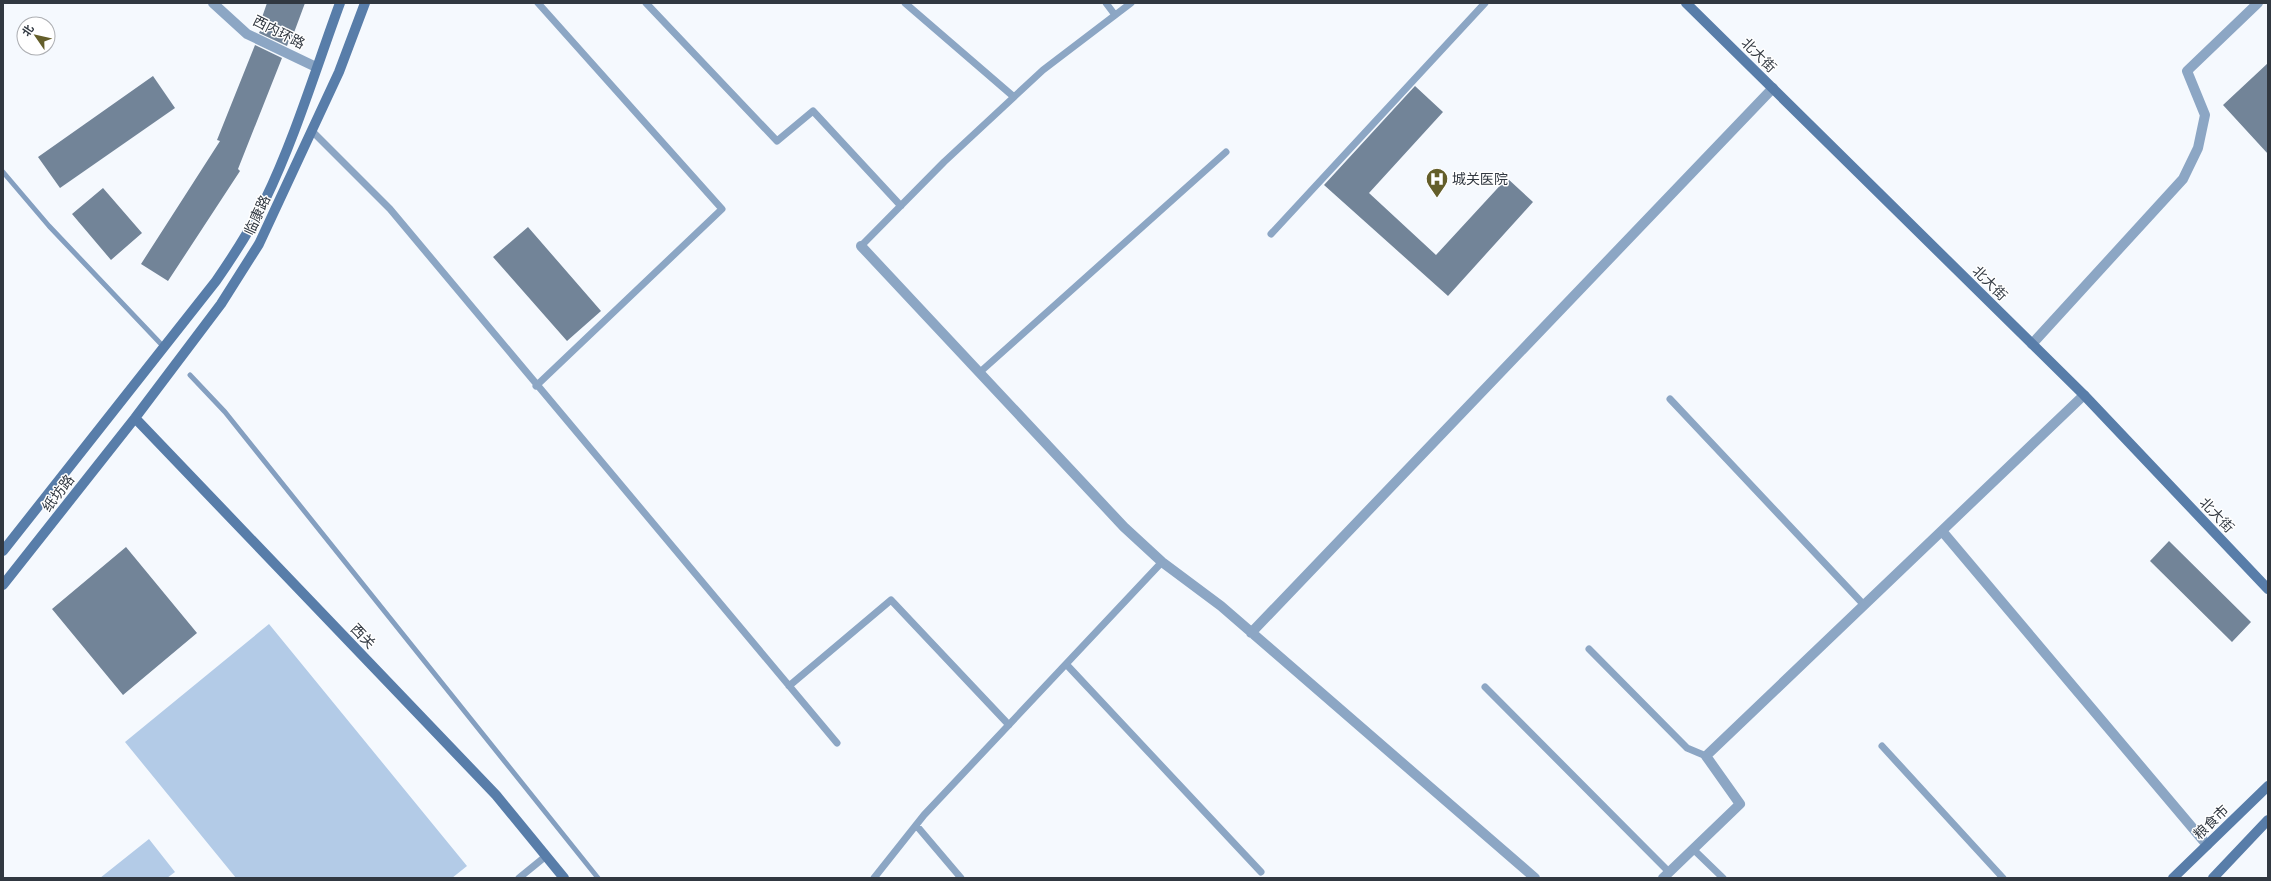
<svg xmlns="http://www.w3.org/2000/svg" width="2271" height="881" font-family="Quicksand,'Noto Sans SC',sans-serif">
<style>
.green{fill:#b3cbe7}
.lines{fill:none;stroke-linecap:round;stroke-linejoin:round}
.stream{stroke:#849fc0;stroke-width:5}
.building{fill:#728498}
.lane{stroke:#8ca6c4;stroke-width:7}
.street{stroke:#8ca6c4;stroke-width:10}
.secondary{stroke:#587da9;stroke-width:10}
.labels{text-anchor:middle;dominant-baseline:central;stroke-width:3;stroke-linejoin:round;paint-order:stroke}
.street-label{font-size:14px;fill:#313841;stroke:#fff}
.poi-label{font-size:14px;fill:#313841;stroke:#fff;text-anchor:start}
</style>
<rect width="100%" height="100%" fill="#f5f9fe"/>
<path class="green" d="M269,624L467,866L452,878H236L125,742Z
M149,839L175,872L167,878H100Z"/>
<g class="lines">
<path class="stream" d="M3,172L49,226L160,343
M190,375L225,412L598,878"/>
</g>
<path class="building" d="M267,3H305L292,38L290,37L287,46L259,33L262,27L259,26Z
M255,45L282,58L238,169L240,171L168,281L141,264L220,141L217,140Z
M2268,63V154L2223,105Z
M153,76L175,108L60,188L38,157Z
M1415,86L1443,112L1369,193L1436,255L1507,178L1533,202L1448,296L1324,185Z
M103,188L142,233L111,260L72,214Z
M528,227L601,311L567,341L493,257Z
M2169,541L2251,622L2232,642L2150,561Z
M126,547L197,633L123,695L52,609Z"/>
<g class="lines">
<path class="lane" d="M646,3L777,141L813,111L901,206
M905,3L1014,97
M1106,3L1115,15
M312,131L390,209L837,743
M1271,234L1485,3
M861,246L944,162L1043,70L1131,3
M979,373L1226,152
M536,386L722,209L538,3
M1670,399L1864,605
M1589,649L1687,748L1706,756
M1066,664L1261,872
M789,686L891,600L1009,725
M1485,687L1669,872
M1882,746L2003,878
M916,825L961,878
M1693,849L1723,878
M519,878L546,856
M874,878L924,815L1162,562"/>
<path class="street" d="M213,3L247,34L316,67
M861,246L1124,527L1162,562L1221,606L1535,878
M2032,344L2183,179L2198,148L2205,115L2187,71L2258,3
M1942,531L2207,845
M1251,633L1773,88
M1663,878L1740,804L1706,756L2084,395"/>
<path class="secondary" d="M1686,3L2084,395L2268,589
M135,418L496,795L564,878
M3,551L216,281C234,255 251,229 265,200C295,138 316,68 340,3
M3,585L135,418L221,304L259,244L339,72L365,3
M2173,878L2268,786
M2213,878L2268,820"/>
</g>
<defs>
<g id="hospital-pin" transform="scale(1.15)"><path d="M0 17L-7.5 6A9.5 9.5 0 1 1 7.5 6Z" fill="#645e2a" stroke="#fff"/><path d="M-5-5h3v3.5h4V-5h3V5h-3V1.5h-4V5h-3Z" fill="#fff"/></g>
</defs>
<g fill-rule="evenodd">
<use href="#hospital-pin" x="1437" y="179"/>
</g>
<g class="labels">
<g class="street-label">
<text transform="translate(279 32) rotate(27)">西内环路</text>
<text transform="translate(1759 55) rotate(45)">北大街</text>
<text transform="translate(257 215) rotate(-65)">临康路</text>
<text transform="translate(1990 283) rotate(45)">北大街</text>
<text transform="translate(58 493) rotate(-52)">纸坊路</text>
<text transform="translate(2217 515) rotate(46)">北大街</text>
<text transform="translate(363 636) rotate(46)">西关</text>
<text transform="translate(2211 822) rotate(-44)">粮食市</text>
</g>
<g class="poi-label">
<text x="1452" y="179">城关医院</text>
</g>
</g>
<rect width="2271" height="881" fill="none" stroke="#313841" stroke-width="8"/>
<g transform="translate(36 36) rotate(304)"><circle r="19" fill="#ffffff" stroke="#adafb3"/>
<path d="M0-3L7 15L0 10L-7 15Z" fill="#645e2a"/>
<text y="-6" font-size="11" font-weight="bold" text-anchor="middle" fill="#313841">北</text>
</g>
</svg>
